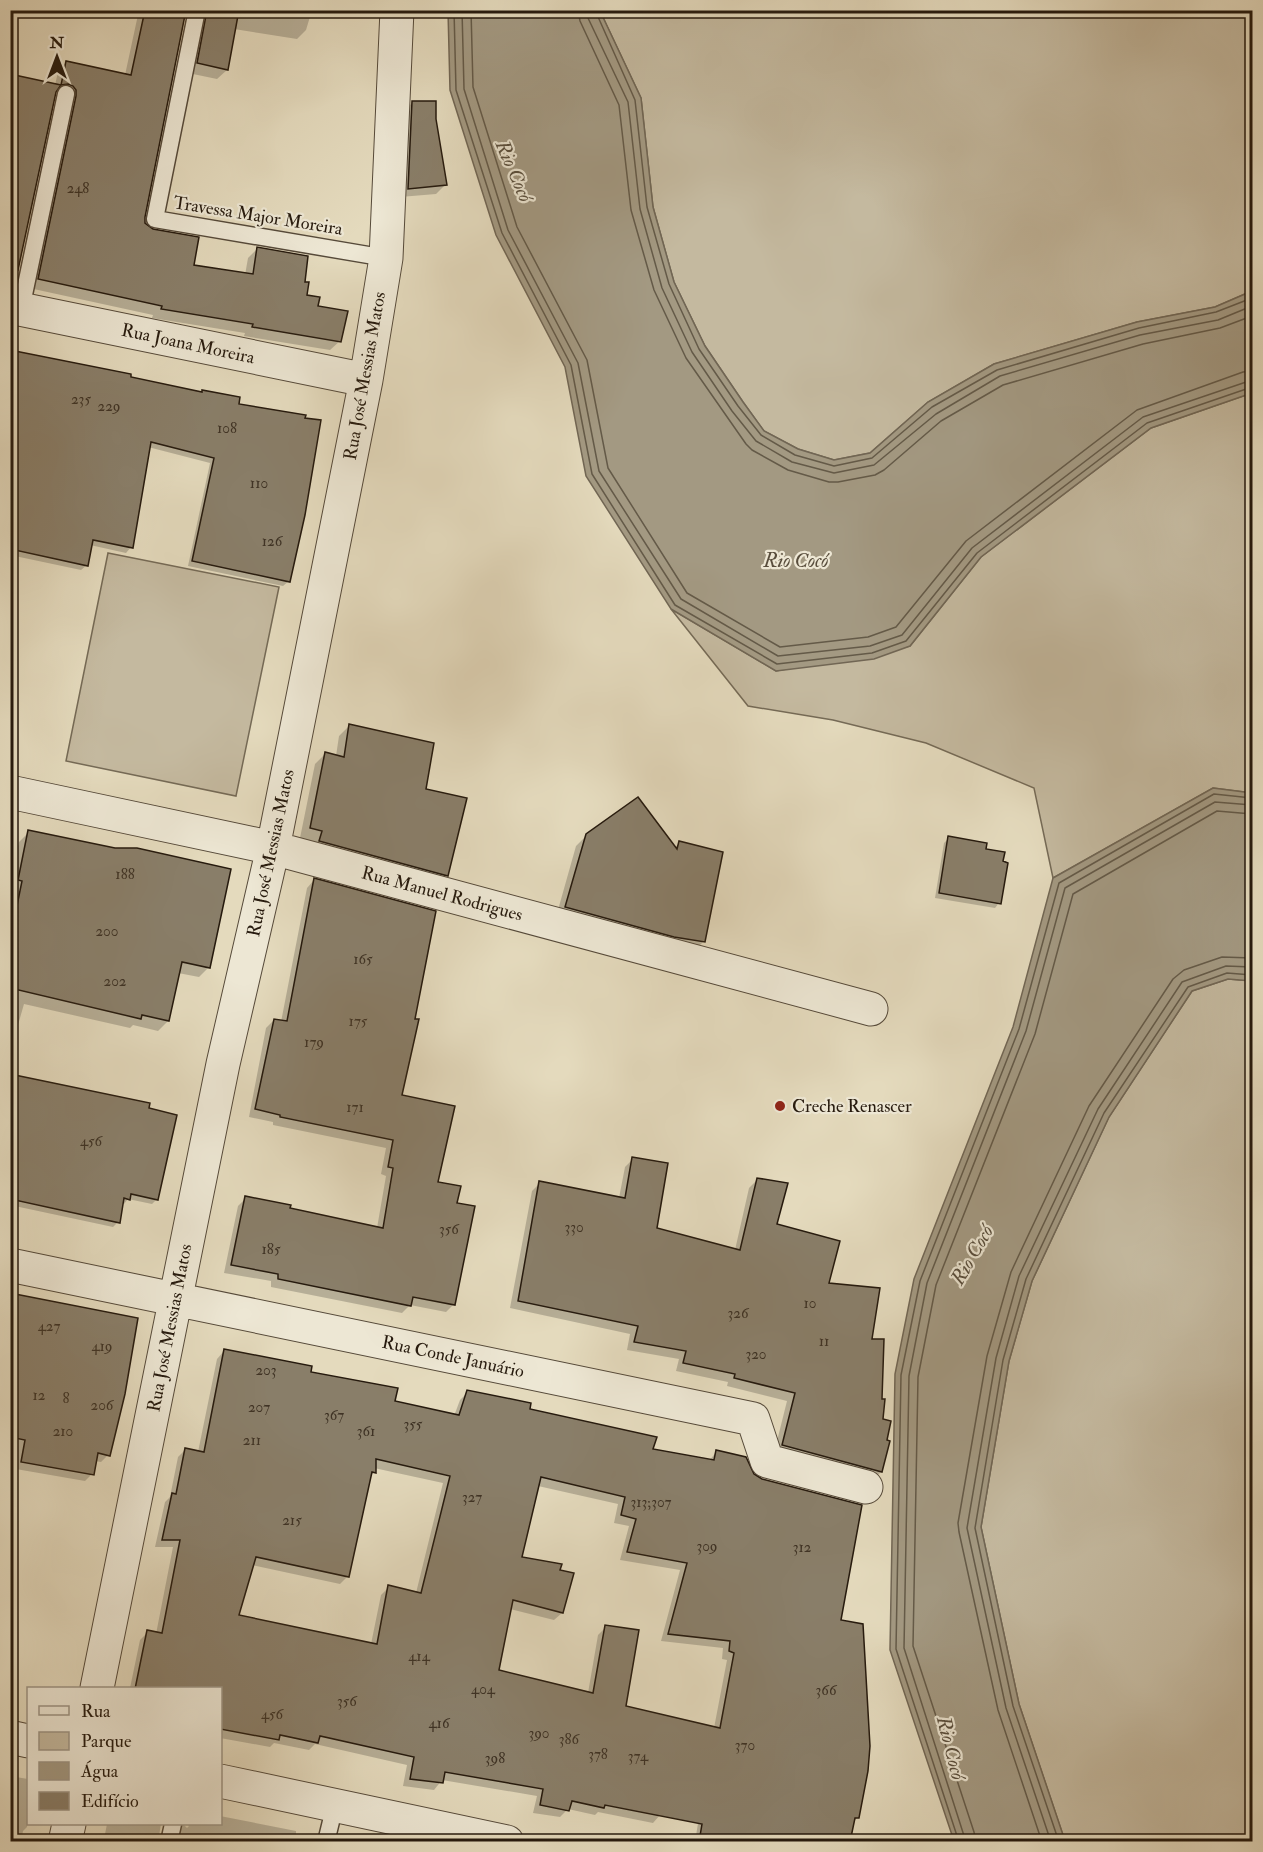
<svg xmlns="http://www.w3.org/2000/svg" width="1263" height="1852" font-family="'IM FELL Double Pica',serif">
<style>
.green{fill:#c4b99f;stroke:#756a56;stroke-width:1.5}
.water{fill:#a39982;stroke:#716654;stroke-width:1.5}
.shadow{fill:#0003;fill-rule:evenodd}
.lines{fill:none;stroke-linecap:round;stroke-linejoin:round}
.shore{stroke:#645a48;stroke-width:1.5}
.building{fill:#897e69;stroke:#261a0e;stroke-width:1.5;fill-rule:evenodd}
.service-casing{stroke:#564a3a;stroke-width:19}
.minor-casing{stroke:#564a3a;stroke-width:35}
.service{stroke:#ede7d4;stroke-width:16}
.minor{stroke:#ede7d4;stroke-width:33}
.poi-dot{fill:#8f2418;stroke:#ede7d4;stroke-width:2}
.labels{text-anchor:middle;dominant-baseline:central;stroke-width:4.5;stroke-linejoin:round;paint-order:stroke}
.number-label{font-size:15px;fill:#3f3325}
.street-label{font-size:18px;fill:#261a0e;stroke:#ede7d4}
.poi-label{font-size:18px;fill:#261a0e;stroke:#ede7d4;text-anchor:start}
.water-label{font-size:20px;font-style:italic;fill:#584d3c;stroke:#ede7d4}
</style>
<rect width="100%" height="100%" fill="#e4dabd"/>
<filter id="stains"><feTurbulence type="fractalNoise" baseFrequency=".00333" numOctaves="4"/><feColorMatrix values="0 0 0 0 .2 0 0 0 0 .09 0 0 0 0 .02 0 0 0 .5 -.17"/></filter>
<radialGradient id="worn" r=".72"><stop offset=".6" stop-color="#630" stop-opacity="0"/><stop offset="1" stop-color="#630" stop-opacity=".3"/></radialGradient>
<path class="green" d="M600,11H1252V291L1215,307L1137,322L994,364L928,402L870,453L834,460L798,449L764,431L743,402L705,346L674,282L653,207L641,98Z
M1252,393V793L1213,788L1053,878L1034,788L926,743L833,720L748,706L671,609L776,671L910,646L981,557L1151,428Z
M108,553L279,587L236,796L66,761Z
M1228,979L1252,981V1841H1065L1019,1704L981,1527L1009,1361L1032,1281L1109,1117L1192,991Z"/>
<path class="water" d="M448,11H600L641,98L653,207L674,282L705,346L743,402L764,431L798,449L834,460L870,453L928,402L994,364L1137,322L1215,307L1252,291V393L1151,428L981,557L910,646L874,659L776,671L671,609L586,476L565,367L496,235L450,90Z
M1213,788L1252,793V981L1228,979L1192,991L1109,1117L1032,1281L1009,1361L981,1527L1019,1704L1065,1841H954L890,1650L895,1374L914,1279L1013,1027L1053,878Z"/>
<path class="shadow" d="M139,10H186L143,217L144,224L192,266L245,275L248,258L258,248L303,283L305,296L317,307L340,341L330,350L244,336L245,333L152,318L153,315L29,288L63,95L57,92L54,93L17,269L10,276V76L55,85L58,72L67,63L125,75Z
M192,10H312L306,30L297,39L234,29L227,70L217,79L188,73Z
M412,103L435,119L445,185L436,194L400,197L403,112Z
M10,351L200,393L202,392L237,405L289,581L283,586L188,566L210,463L148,447L131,547L126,553L90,545L87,565L81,570L10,555Z
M350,725L425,790L447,875L437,885L310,851L313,841L300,838L315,764L325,754L336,756L339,736Z
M29,832L209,967L199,977L178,973L168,1021L158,1031L133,1025L130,1028L24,1004L10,1053V903L13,891L10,890V881L19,842Z
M587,835L674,848L680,843L703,942L693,952L556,917L576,846Z
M949,838L985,850L999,903L995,908L935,898L944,843Z
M314,880L436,1183L456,1204L453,1305L446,1312L410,1305L402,1313L271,1287V1281L224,1273L238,1206L246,1198L377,1228L386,1176L381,1174L386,1148L273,1125V1122L249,1117L266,1028L274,1020L281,1022L307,888Z
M10,1075L157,1199L152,1204L128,1199L124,1204L122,1203L118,1222L113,1227L10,1205Z
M633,1159L655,1229L735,1250L749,1188L757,1180L775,1225L827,1284L870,1340L881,1421V1472L873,1480L774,1453L787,1401L727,1386L728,1382L676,1371L679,1359L627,1350L630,1334L510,1308L532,1191L540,1183L619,1198L625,1167Z
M10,1294L108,1455L101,1462L95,1461L92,1474L85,1481L10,1468Z
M224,1351L310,1374L393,1402L454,1416L460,1400L468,1392L651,1450L709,1461L717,1451L753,1475L839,1621L857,1818L852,1823L848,1842H695L699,1817L660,1815L653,1823L598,1812L595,1815L568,1809L560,1817L533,1813L537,1796L442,1780L434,1790L403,1786L407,1765L315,1744L309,1750L274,1743L270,1747L220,1738V1688H130L140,1640L148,1632L156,1634L173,1547H155L165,1502L170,1497L178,1457L186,1449L198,1452L217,1359ZM374,1468L443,1483L416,1593L389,1587L381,1595L371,1644L238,1616L252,1565L340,1584L348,1576L369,1478L374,1472ZM538,1486L618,1504L614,1523L629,1526L620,1560L680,1570L661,1641L723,1648L722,1659L727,1660L714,1728L624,1707L606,1627L598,1635L588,1693L498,1671L510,1609L554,1620L562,1613L558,1571L520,1559Z
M10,1776L28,1779V1820L27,1827L23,1831L21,1842H10Z
M220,1816L296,1831V1835L315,1842H175L173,1824H183L187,1828L189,1826L187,1824H220Z
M107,1824H161L158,1842H93L97,1837L104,1839Z"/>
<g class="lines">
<path class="shore" d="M454,10L456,90L502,233L571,365L592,474L675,605L777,664L872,653L906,641L977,553L1147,423L1252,387
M462,10L464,89L508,230L578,363L599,471L681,599L778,656L870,646L902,635L972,548L1143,417L1252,380
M471,10L473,87L517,227L587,360L608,468L687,593L780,647L868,637L896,627L966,541L1137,410L1243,372L1252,371
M578,10L580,21L619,105L631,210L654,290L686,358L746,444L752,450L788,470L829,482H838L875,475L884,470L941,421L1003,385L1143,344L1220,328L1252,316
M587,10L588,18L628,102L640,209L662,288L692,352L732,411L756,441L792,462L834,473L874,465L936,414L1000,376L1140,335L1218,320L1252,306
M595,10L635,100L647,207L669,284L699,349L738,406L761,435L795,455L834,466L872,458L932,407L997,370L1139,328L1216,312L1252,298
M959,1842L896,1649L901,1375L920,1281L1019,1029L1059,883L1214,794L1252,798
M966,1842L904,1648L909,1376L927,1283L1026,1031L1065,888L1215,802L1252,805
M976,1842L974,1832L913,1646L918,1377L936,1285L1035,1034L1073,894L1217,811L1252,814
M1042,1842L998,1710L959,1532L958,1523L987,1356L1011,1272L1089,1106L1173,979L1184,970L1222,957L1252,958
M1051,1842L1006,1708L967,1528L996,1358L1019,1276L1098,1109L1182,982L1226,966L1252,967
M1059,1842L1013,1706L975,1528L1003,1360L1026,1279L1104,1113L1188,987L1227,973L1252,975"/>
</g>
<path class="building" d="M145,10H186L145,217V223L153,229L199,237L194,265L253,274L257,247L308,256L305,282H309L307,295L320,297L318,306L348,311L341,342L252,327L253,324L161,309L162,306L38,279L76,96V90L73,86L68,84L61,85L66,61L131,75Z
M207,10H239L228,70L197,63Z
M10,74L61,85L56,92L18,270L10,268Z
M412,101H436V119L447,185L408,189Z
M10,350L131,374V377L202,392V390L240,397L239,404L306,415L305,418L321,420L305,515L290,582L192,561L214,458L151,442L133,548L93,540L88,566L10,549Z
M349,724L434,743L426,789L467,798L448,876L319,841L322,831L310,828L325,752L344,757Z
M638,797L677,849L679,841L723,852L705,942L674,937L565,907L586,834Z
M28,830L115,848H137L231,869L210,968L182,962L169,1021L142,1015L141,1019L10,988V940L22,881L18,880Z
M948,836L987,843L986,849L1005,852L1003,861L1008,863L1001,904L939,893Z
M314,878L436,911L415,1019H419L402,1095L455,1106L438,1182L461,1186L457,1203L475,1206L455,1305L413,1297L411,1306L278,1279V1274L231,1265L245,1196L291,1205L290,1208L383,1228L393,1168L388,1167L393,1140L280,1117V1115L255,1109L274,1019L287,1021Z
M10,1074L150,1103L149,1108L177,1115L158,1200L131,1194L130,1200L124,1198L120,1223L10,1199Z
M632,1157L668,1163L657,1228L740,1250L757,1178L788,1183L777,1224L840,1241L829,1283L880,1288L872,1339H884L882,1399H885L883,1419L891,1421L887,1440L890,1441L882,1472L782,1445L795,1393L734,1378L735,1374L683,1363L686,1351L634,1342L638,1326L518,1301L539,1181L625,1198Z
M10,1293L138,1318L125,1394L110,1456L98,1453L94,1475L21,1462L25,1440L10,1437Z
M224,1349L312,1366L311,1372L398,1388L395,1401L459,1415L467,1390L531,1403L530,1409L657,1437L653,1449L714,1460L716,1450L746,1457L754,1474L762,1479L862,1505L841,1620L863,1624L870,1746L868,1771L859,1818H855L850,1842H699L702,1824L605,1805L604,1808L572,1801L569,1811L540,1805L543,1789L445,1772L443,1783L410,1779L414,1757L320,1736L318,1743L280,1735L279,1740L220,1729V1689H135L147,1630L162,1633L180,1540H162L172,1493L176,1494L185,1448L204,1452ZM376,1459L450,1476L421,1593L388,1585L377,1644L239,1615L256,1557L349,1577L372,1472L376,1473ZM541,1477L625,1497L621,1515L636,1519L627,1552L687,1563L668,1634L730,1641L729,1651L734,1653L720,1728L626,1706L639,1630L605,1625L593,1693L499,1670L513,1600L563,1613L574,1573L560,1570L562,1564L522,1557Z"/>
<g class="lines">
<g class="service-casing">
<path id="service" d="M197,10L155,219L386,258
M21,309L66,94
M169,1842L173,1824
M326,1842L335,1805"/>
</g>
<g class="minor-casing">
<path id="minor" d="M10,307L366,380
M10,792L273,848L871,1009
M10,1265L753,1419L767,1461L866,1487
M97,1688L223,1064L273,848L366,380L386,258L397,10
M10,1737L28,1741
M220,1781L507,1842
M65,1842L69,1824"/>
</g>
<use href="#service" class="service"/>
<use href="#minor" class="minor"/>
</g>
<circle class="poi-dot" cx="780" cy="1106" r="6"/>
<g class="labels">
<g class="number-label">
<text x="78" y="188">248</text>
<text x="81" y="399">235</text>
<text x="109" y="406">229</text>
<text x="227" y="428">108</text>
<text x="259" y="483">110</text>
<text x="272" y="541">126</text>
<text x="125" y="874">188</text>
<text x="107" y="931">200</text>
<text x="363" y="959">165</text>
<text x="115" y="981">202</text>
<text x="358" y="1021">175</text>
<text x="314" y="1042">179</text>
<text x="355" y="1107">171</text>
<text x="91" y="1141">456</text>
<text x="574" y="1227">330</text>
<text x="449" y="1229">356</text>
<text x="271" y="1249">185</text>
<text x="810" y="1303">10</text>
<text x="738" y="1313">326</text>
<text x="49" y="1326">427</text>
<text x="824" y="1341">11</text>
<text x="102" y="1346">419</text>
<text x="756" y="1354">320</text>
<text x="266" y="1370">203</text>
<text x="39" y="1395">12</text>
<text x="66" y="1398">8</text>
<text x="102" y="1405">206</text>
<text x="259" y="1407">207</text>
<text x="334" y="1415">367</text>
<text x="413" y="1424">355</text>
<text x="63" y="1431">210</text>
<text x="366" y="1431">361</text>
<text x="252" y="1440">211</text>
<text x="472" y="1497">327</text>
<text x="651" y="1502">313;307</text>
<text x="292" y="1520">215</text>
<text x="707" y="1546">309</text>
<text x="802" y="1547">312</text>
<text x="419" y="1656">414</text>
<text x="483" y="1689">404</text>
<text x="826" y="1690">366</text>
<text x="347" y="1701">356</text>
<text x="272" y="1714">456</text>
<text x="439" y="1723">416</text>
<text x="539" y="1733">390</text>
<text x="569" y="1739">386</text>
<text x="745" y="1745">370</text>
<text x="598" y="1754">378</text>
<text x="638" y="1756">374</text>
<text x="495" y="1758">398</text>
</g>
<g class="street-label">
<text transform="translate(258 216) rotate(9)">Travessa Major Moreira</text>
<text transform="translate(188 344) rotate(12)">Rua Joana Moreira</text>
<text transform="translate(365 376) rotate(-80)">Rua José Messias Matos</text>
<text transform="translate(271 853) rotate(-78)">Rua José Messias Matos</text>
<text transform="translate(442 894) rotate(15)">Rua Manuel Rodrigues</text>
<text transform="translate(170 1328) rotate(-79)">Rua José Messias Matos</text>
<text transform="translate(453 1357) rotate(12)">Rua Conde Januário</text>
</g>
<g class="poi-label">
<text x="792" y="1106">Creche Renascer</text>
</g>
<g class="water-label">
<text transform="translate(514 171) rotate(67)">Rio Cocó</text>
<text x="796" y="560">Rio Cocó</text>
<text transform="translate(972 1255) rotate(-60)">Rio Cocó</text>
<text transform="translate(951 1748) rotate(76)">Rio Cocó</text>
</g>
</g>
<rect width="1263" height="1852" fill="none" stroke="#e4dabd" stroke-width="36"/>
<rect x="12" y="12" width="1239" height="1828" fill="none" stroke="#261a0e" stroke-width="3"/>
<rect x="18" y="18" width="1227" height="1816" fill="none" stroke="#261a0e" stroke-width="1.5"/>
<rect x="27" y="1687" width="195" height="138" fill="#ede7d4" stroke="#9d9585" stroke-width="1.5"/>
<rect x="39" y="1706" width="30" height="9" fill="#ede7d4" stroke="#9d9585" stroke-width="1.5"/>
<text x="81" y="1717" font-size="18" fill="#261a0e">Rua</text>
<rect x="39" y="1732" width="30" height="18" fill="#c4b99f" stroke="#9d9585" stroke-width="1.5"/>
<text x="81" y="1747" font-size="18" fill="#261a0e">Parque</text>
<rect x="39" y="1762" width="30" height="18" fill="#a39982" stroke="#9d9585" stroke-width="1.5"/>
<text x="81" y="1777" font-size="18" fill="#261a0e">Água</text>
<rect x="39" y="1792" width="30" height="18" fill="#897e69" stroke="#9d9585" stroke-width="1.5"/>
<text x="81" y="1807" font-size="18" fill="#261a0e">Edifício</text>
<g transform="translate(57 57)" stroke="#ede7d4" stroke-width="4.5" paint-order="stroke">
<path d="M0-4.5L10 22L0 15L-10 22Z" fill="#261a0e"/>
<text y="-9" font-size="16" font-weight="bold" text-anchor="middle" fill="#261a0e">N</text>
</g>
<rect width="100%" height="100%" filter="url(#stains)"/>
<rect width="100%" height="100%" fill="url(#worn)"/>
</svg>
